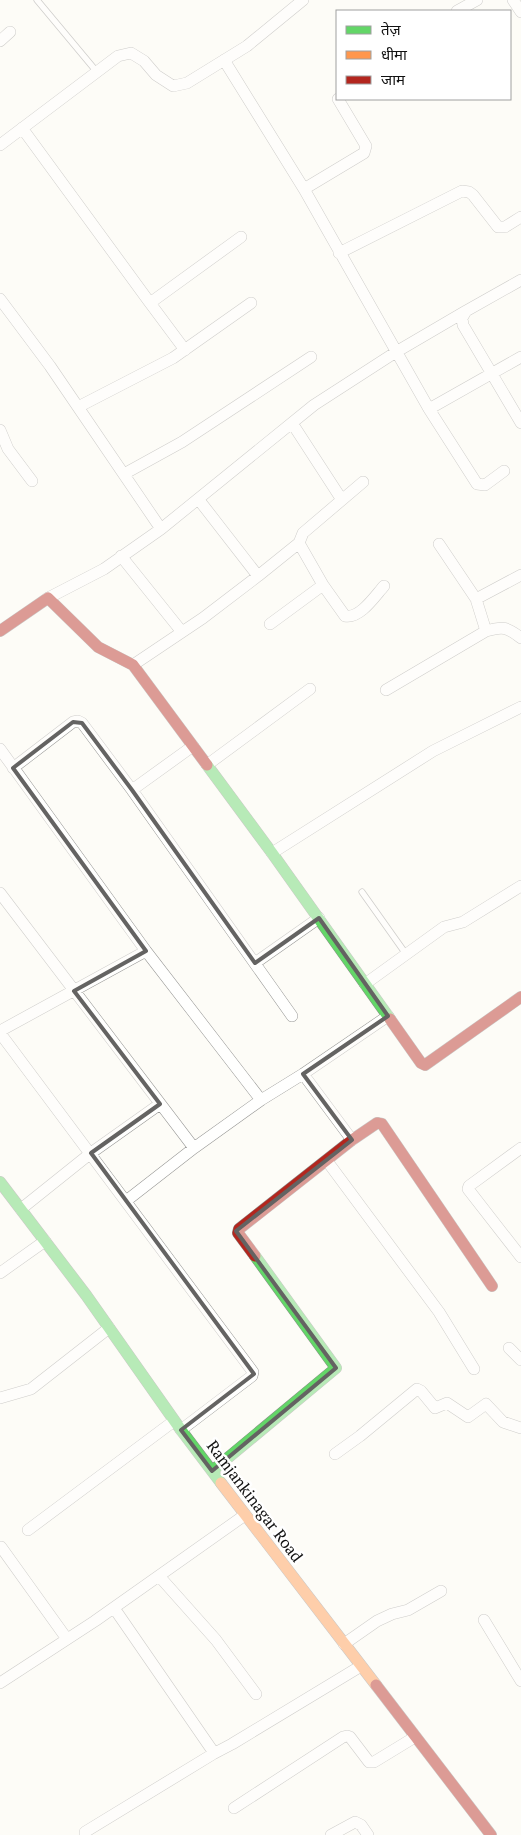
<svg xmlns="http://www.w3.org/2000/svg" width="521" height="1835" font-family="'PT Serif','Noto Sans Devanagari',serif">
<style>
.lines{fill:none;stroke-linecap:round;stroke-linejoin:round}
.lane-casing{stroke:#979795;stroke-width:7}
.street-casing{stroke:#979795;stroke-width:12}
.fast-casing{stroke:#8e8d8b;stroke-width:12}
.slow-casing{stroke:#8e8d8b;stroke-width:12}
.jam-casing{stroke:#8e8d8b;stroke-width:12}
.lane{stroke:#fffffe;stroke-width:5.5}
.street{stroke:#fffffe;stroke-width:11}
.fast{stroke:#63d668;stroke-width:11}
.slow{stroke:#ff974d;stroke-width:11}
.jam{stroke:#b3261e;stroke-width:11}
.marked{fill:none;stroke:#646362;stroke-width:4;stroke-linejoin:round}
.labels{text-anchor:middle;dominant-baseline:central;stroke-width:5;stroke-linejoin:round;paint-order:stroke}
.street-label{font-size:16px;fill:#111;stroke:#fff}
</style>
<rect width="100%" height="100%" fill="#fdfcf7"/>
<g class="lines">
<g class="lane-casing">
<path id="lane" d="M37,0L97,72
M362,892L406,954"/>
</g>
<g class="street-casing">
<path id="street" d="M513,0L521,12
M457,11L477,0
M0,41L10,32
M224,60L304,189L429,409L477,484L485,485L504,471
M22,128L150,303L241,237
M0,145L118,56L131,53L144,61L156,75L173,86L187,83L247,46L303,0
M304,189L364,153L366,146L338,99
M339,253L462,191L469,192L473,195L498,227H505L521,217
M521,280L466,311L462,318L463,325L521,423
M0,299L50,366L161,529
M150,303L185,350
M78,407L173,358L251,303
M429,409L521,357
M292,423L342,500
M0,430L8,449L32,481
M124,474L182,442L311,357
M199,500L258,576
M299,543L323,585L345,616C360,619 375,596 384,586
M439,544L476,599L521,575
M121,556L182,632
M48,598L104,569L161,529L314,405L396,352L466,311
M476,599L486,631
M270,624L323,585
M133,665L203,618L258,576L299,543L303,533L363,482
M386,690L486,631C503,626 507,627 521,638
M0,749L146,951L261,1100
M207,765L310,689
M13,768L73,722L78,721L82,723L132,790L292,1016
M132,790L193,746
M272,853L433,751L521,707
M0,893L194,1148
M255,963L319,918
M365,984L444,927L463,922L521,886
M0,1031L146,951
M0,1033L253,1372L252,1376L181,1430
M303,1074L352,1140
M521,1148L469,1186L468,1189L521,1257
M327,1161L439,1312L474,1369
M126,1201L194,1148L261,1100L303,1074L388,1016
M21,1209L91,1153L160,1104
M0,1273L45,1241
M509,1348L521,1360
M0,1398L31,1389L109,1328
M335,1454L360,1436L417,1389L421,1391L435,1408L447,1403L468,1417L486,1404L503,1422L521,1428
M28,1530L174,1421
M1,1547L67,1639
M159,1576L216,1640L256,1694
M484,1620L521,1681
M344,1644L377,1621L392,1614L408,1610L441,1591
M0,1683L95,1621L245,1515
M213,1754L232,1744L361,1666
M234,1808L343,1737L347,1736L350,1737L369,1762H374L415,1737
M85,1835V1832L213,1754L212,1750L114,1608
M331,1835L355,1822L361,1825L368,1835"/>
</g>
<g class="fast-casing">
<path id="fast" d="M207,765L272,853L390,1019
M0,1182L86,1295L181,1430L221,1483
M212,1471L336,1368L255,1256"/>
</g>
<g class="slow-casing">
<path id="slow" d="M221,1483L376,1685"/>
</g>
<g class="jam-casing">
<path id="jam" d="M0,631L48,598L98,647L133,665L207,765
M390,1019L421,1063L425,1065L521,997
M255,1256L238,1233L239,1229L352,1140L377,1123L382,1124L492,1286
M376,1685L491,1835"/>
</g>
<use href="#lane" class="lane"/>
<use href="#street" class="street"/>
<use href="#fast" class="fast"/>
<use href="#slow" class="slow"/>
<use href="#jam" class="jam"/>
</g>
<path d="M0 0H521V1835H0ZM73,722L82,723L132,790L255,963L319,918L388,1016L303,1074L352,1140L236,1231L336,1368L212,1471L181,1430L254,1374L91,1153L160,1104L74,991L146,951L13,768Z" fill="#fdfcf7" fill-opacity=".55" fill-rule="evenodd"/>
<path class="marked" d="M73,722L82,723L132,790L255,963L319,918L388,1016L303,1074L352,1140L236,1231L336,1368L212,1471L181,1430L254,1374L91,1153L160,1104L74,991L146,951L13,768Z"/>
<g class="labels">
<g class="street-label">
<text transform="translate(255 1501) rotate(53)">Ramjankinagar Road</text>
</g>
</g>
<rect x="336" y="10" width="175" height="90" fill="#ffffff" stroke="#a0a0a0"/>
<rect x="346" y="26" width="25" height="8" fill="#63d668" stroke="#a0a0a0"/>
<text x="381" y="35" font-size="15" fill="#111111">तेज़</text>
<rect x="346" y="51" width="25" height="8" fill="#ff974d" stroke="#a0a0a0"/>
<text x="381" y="60" font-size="15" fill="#111111">धीमा</text>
<rect x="346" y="76" width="25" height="8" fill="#b3261e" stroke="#a0a0a0"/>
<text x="381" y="85" font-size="15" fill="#111111">जाम</text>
</svg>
